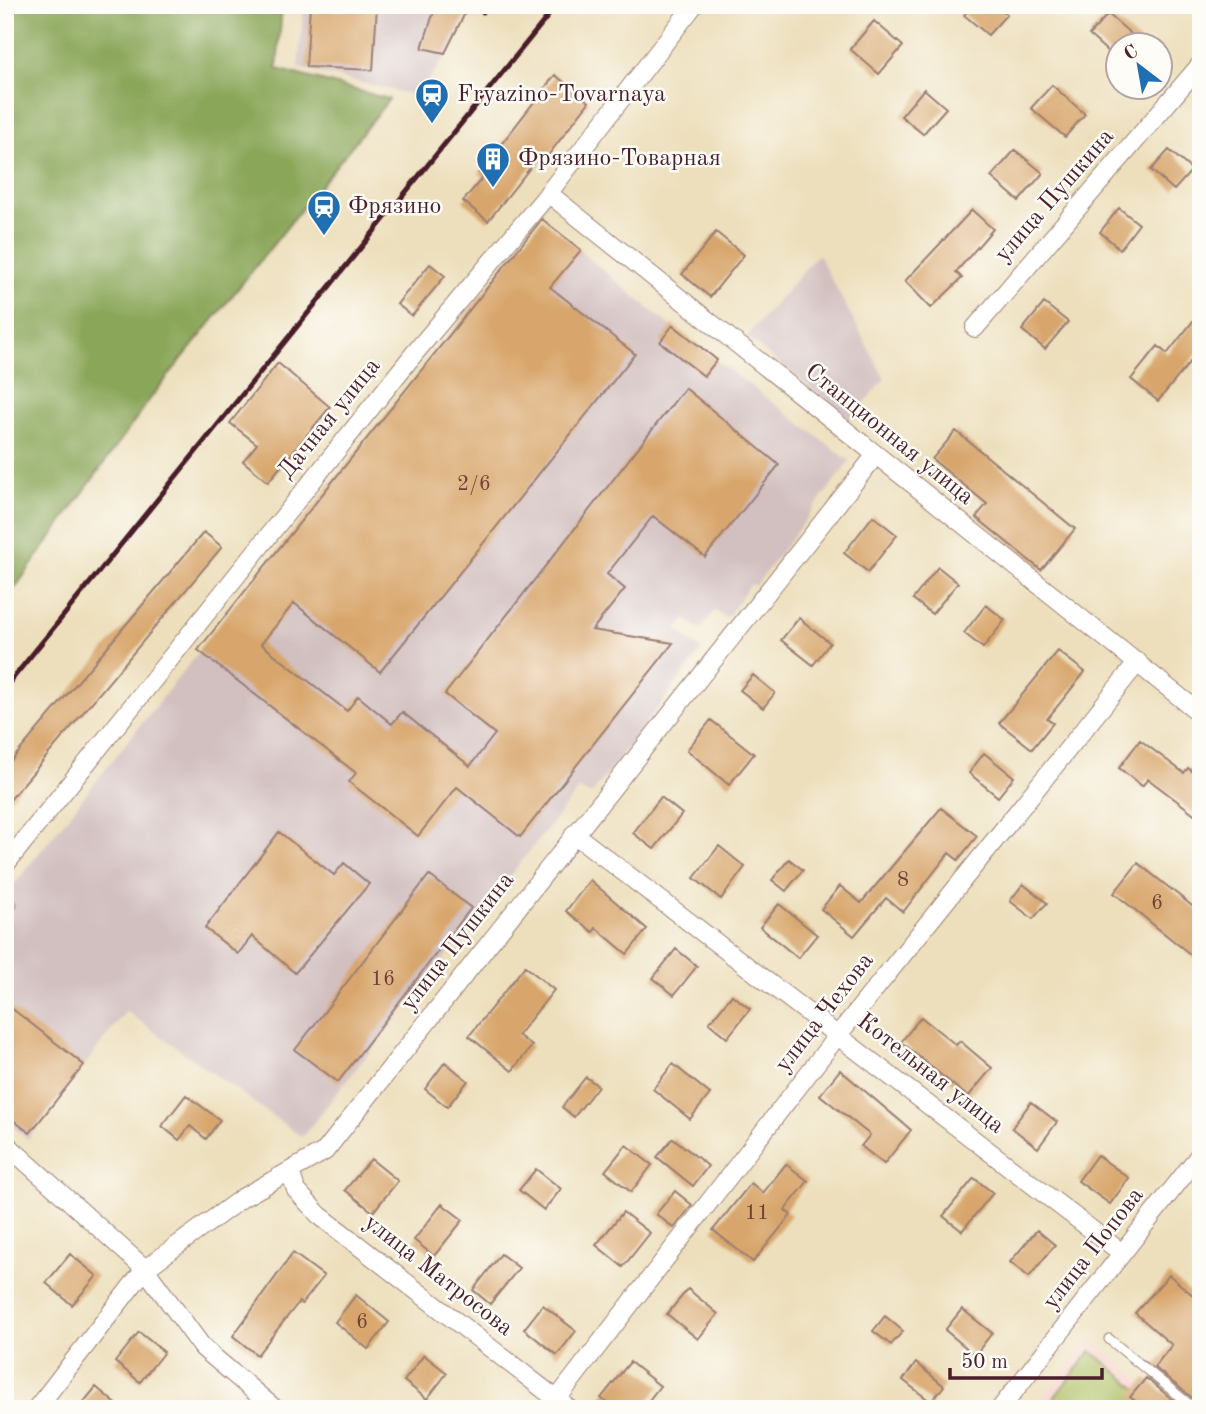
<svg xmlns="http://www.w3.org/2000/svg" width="1206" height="1414" font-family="'Old Standard TT',serif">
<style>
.built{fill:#f7d1c8}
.industrial{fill:#d2bfc0}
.green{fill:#adbf63;stroke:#7c6f47;stroke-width:2}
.forest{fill:#8aa659;stroke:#6a6242;stroke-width:2}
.building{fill:#d8a66c}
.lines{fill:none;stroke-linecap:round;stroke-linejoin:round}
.lane-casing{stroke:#9c7f74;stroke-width:11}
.street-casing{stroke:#9c7f74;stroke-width:20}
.lane{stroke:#fff;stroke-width:9}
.street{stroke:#fff;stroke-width:18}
.rail{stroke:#4a1f2b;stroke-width:5}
.labels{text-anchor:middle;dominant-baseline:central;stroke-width:5;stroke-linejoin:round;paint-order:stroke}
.number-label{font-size:21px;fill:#6e413b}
.poi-label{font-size:24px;fill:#4a1f2b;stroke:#fdfcf7;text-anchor:start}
.street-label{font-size:24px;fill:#4a1f2b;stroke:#fdfcf7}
</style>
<rect width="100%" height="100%" fill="#fdfcf7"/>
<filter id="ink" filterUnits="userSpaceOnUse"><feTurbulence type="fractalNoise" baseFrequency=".0143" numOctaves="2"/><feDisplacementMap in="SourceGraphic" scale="14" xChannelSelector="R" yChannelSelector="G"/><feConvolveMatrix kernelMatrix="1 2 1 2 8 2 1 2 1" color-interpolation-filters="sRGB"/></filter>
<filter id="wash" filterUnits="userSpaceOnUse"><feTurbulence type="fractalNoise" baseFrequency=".00686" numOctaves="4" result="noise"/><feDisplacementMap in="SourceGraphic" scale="28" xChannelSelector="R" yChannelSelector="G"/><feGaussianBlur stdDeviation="1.57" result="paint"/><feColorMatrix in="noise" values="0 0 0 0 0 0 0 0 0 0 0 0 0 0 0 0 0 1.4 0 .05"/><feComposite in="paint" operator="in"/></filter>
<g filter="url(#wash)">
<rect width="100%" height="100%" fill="#eddfbc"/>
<path class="built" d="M1090,1339L1175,1409H1033Z"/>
<path class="industrial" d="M304,5H472L448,53L417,96L298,68Z
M542,219L659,317L850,461L756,585H749L727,618L715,610L701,629L685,619L677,630L702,650L591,795L579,789L302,1137L126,1011L28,1139L5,1120V896Z
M818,254L885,379L850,419L746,337Z"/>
<path class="green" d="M1091,1351L1162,1409H1045Z"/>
<path class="forest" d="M5,5H282L277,69L389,99L150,399L5,602Z"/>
<g id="blocks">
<path class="building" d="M310,5H377L373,70L306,67Z
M436,5H469L445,53L422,48Z
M973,5H996L1007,14L988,35L964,15Z
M1108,14L1145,46H1118V61L1089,35Z
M874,21L903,46L879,74L850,49Z
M555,75L589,102L546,158L541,154L488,221L463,201L483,177L479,173Z
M1052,85L1085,114L1065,137L1031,108Z
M924,89L946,108L923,134L901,116Z
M1015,150L1043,173L1019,201L991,177Z
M1169,150L1192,170L1174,190L1151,170Z
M1119,208L1139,224L1120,249L1100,232Z
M972,210L993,229L956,272L962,278L931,308L905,281Z
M542,219L581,250L550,287L635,354L380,672L294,603L261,644L347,711L358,696L392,724L402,712L470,766L495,734L445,694L685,388L779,465L705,557L653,516L607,574L625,589L592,630L673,643L520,837L457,787L418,836L349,782L356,773L198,650Z
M716,232L744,255L710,297L682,274Z
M430,264L445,276L412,316L397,304Z
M1044,303L1068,322L1045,349L1022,330Z
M1201,311V349L1158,401L1131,379L1158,346L1167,354Z
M673,325L717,360L704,376L660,342Z
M278,363L330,407L268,482L243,461L257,444L230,423Z
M956,431L1075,529L1041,570L976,517L987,504L932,459Z
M873,516L897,535L868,572L844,553Z
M204,532L222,547L5,806V768Z
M938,567L958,583L932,614L913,599Z
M986,605L1005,620L983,648L964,633Z
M799,618L830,643L813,665L781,640Z
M1058,651L1085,672L1047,719L1053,723L1032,749L999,723Z
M753,675L775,693L763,708L740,690Z
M711,720L754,754L729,785L687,750Z
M1140,740L1184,773L1188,768L1201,778V819L1148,779L1142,786L1119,768Z
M984,753L1014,777L998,797L969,773Z
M661,797L682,814L654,849L633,833Z
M941,808L977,836L958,860L949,853L903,912L886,898L854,936L821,909L840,886L861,903Z
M279,832L334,875L344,863L369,884L295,973L252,936L238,954L205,928Z
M719,846L745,867L721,899L694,878Z
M789,859L803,870L786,891L772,880Z
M1138,863L1201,913V963L1114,893Z
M429,875L471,908L338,1082L295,1050Z
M590,880L647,929L627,954L596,928L593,932L566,911Z
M1023,884L1047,903L1033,919L1010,901Z
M779,904L817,935L798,958L760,927Z
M676,949L697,966L674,995L653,978Z
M525,966L554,990L518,1035L532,1046L512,1071L469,1036Z
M732,995L750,1009L727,1038L709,1023Z
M5,1003L84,1065L30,1133L5,1114Z
M921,1017L956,1045L960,1041L992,1068L968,1097L901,1042Z
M445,1062L468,1081L447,1107L425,1089Z
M673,1064L710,1094L690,1119L653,1089Z
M840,1070L911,1130L884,1164L861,1146L870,1135L820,1095Z
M586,1077L598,1086L574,1117L562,1107Z
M186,1095L220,1120L206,1139L190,1126L179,1140L162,1126Z
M1031,1102L1057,1122L1038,1148L1012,1128Z
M673,1138L708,1166L693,1186L657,1157Z
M626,1145L652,1165L631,1192L605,1171Z
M1097,1155L1129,1178L1110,1204L1078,1181Z
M371,1159L398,1181L373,1212L345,1190Z
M786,1164L808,1181L785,1210L791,1215L753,1262L713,1230L751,1183L763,1193Z
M536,1169L561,1189L544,1210L519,1190Z
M974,1178L993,1193L962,1231L943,1216Z
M675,1191L692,1205L674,1228L656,1214Z
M442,1204L463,1220L434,1256L414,1240Z
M623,1212L650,1233L623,1267L596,1245Z
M1037,1230L1055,1245L1029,1277L1010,1262Z
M293,1253L324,1276L302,1304L299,1302L257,1355L233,1336Z
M70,1254L97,1276L72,1305L46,1283Z
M501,1254L519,1268L490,1304L473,1290Z
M1169,1275L1201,1302V1405L1154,1367L1172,1345L1135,1313Z
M688,1289L718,1314L698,1339L667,1314Z
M356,1295L389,1322L368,1349L335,1322Z
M543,1305L576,1331L557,1355L524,1329Z
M962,1309L992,1333L975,1355L945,1330Z
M885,1316L903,1331L891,1345L873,1331Z
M139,1332L164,1352L140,1382L115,1362Z
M424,1355L447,1373L427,1399L404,1381Z
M630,1362L660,1386L642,1409H615L601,1398Z
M916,1363L944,1386L931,1402L903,1380Z
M1146,1378L1184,1409H1146L1130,1397Z
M96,1387L122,1409H78Z"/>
</g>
</g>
<g filter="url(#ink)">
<use href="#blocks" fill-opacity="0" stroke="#9c7f74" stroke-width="2"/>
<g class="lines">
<g class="lane-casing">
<path id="lane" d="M5,899L12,905
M1109,1339L1195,1409"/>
</g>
<g class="street-casing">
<path id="street" d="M548,193L1201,714
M975,328L1201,64
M574,834L1122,1253
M5,865L413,355L543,200L694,5
M5,1143L145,1269L203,1348L275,1409
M290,1171L296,1190L319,1215L569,1409
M557,1399L838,1035L1138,662
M36,1409L145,1269L242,1198L325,1151L875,456
M1000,1409L1201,1153"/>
</g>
<use href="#lane" class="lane"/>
<use href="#street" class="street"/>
<path class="rail" d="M483,12L486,5
M5,688L557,5"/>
</g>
</g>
<defs>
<g id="station-pin" transform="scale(1.75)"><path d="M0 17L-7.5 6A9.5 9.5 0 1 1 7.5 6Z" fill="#1f6fb2" stroke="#fdfcf7"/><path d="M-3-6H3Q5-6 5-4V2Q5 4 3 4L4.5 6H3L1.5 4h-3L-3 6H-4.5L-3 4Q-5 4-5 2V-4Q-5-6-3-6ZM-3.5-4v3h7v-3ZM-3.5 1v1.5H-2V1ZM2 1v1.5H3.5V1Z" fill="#fff"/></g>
<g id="building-pin" transform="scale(1.75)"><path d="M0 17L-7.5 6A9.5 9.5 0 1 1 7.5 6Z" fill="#1f6fb2" stroke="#fdfcf7"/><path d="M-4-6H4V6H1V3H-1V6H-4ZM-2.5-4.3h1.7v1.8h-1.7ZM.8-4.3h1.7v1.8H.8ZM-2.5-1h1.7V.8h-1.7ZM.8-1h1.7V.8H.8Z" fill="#fff"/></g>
</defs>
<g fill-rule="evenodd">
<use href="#station-pin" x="432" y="95"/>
<use href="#building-pin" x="493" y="159"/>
<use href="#station-pin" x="324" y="207"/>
</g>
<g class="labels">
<g class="number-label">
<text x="474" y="484">2/6</text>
<text x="903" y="880">8</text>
<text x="1157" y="903">6</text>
<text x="383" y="979">16</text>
<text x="757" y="1213">11</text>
<text x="362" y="1322">6</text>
</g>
<g class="poi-label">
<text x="457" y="95">Fryazino-Tovarnaya</text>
<text x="518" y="159">Фрязино-Товарная</text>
<text x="348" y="207">Фрязино</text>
</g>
<g class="street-label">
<text transform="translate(1055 196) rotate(-49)">улица Пушкина</text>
<text transform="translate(330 419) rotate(-51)">Дачная улица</text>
<text transform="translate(889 435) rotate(39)">Станционная улица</text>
<text transform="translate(458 942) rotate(-52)">улица Пушкина</text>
<text transform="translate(825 1013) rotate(-52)">улица Чехова</text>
<text transform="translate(930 1074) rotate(38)">Котельная улица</text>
<text transform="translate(1094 1249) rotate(-52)">улица Попова</text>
<text transform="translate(438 1276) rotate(38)">улица Матросова</text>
</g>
</g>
<rect width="1206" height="1414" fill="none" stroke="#fdfcf7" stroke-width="28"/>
<g transform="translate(1139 66) rotate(329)"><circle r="33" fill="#fdfcf7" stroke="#b5a4a5" stroke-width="2"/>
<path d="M0-5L12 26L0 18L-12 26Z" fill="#1f6fb2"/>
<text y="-10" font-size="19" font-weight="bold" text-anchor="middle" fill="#4a1f2b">С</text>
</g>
<path d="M950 1368v10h152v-10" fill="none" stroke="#4a1f2b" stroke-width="3.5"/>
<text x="961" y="1368" font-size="21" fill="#4a1f2b" stroke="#fdfcf7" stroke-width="5" paint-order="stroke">50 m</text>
</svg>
